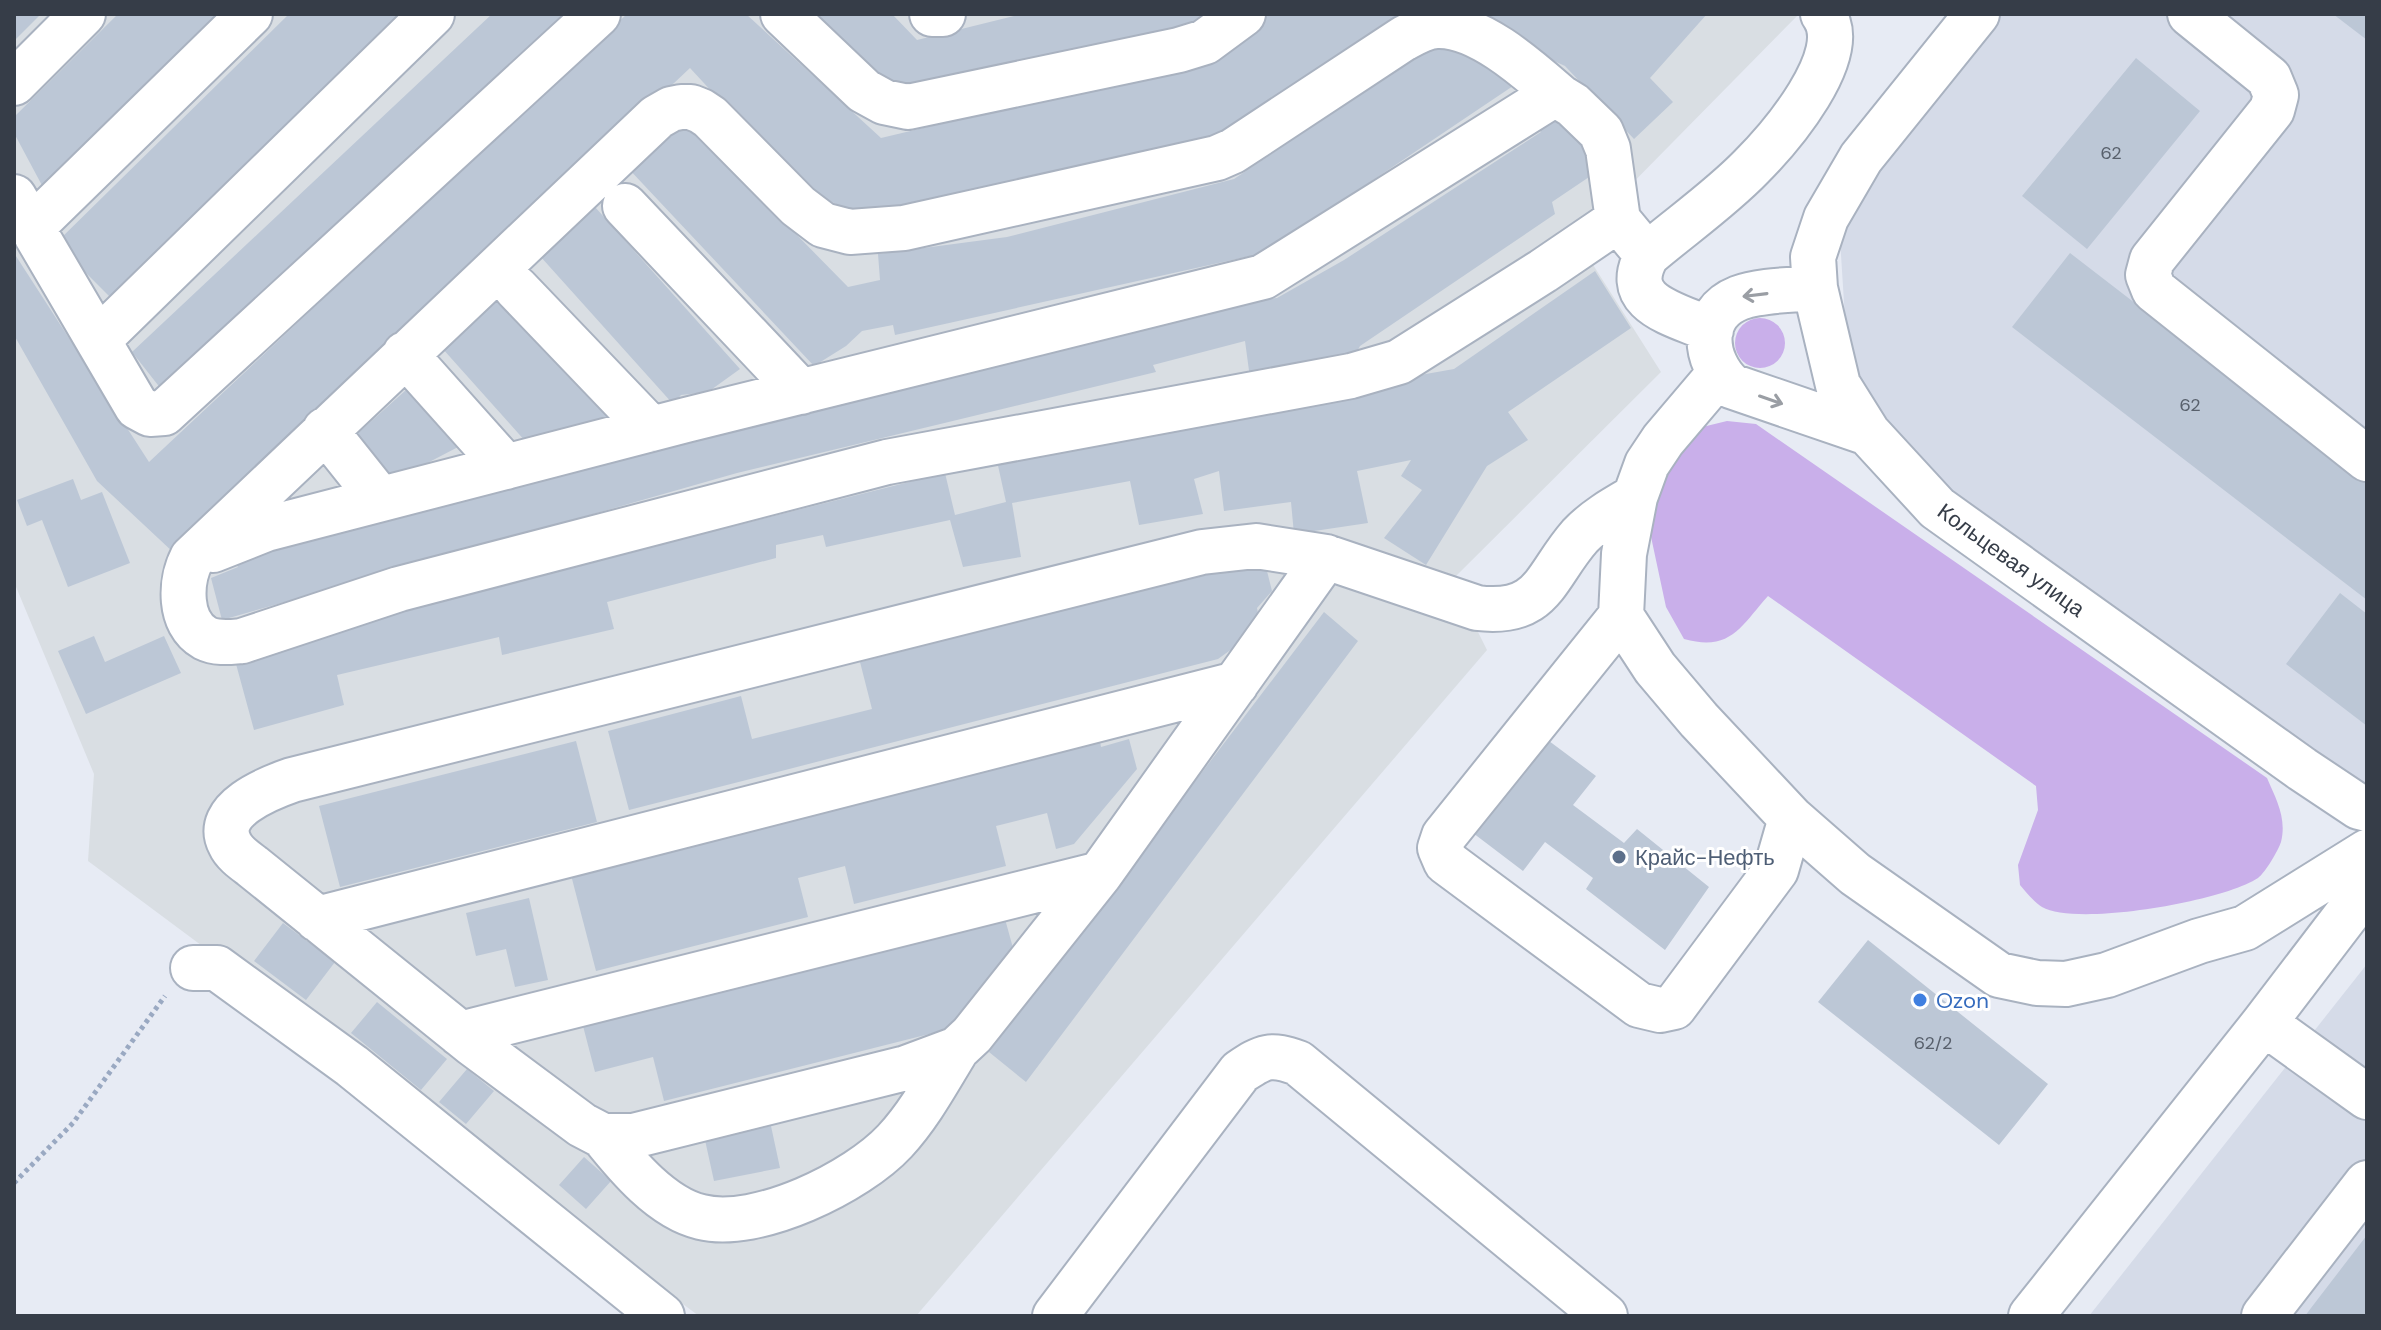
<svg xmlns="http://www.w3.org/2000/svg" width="2381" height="1330" font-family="'DM Sans',sans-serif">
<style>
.residential{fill:#d5dbe8}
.industrial{fill:#d9dee3}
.green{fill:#c9afea}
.building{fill:#bcc7d6}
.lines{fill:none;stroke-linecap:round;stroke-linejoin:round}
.minor-casing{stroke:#a9b2c0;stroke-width:48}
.path{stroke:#9aa9c2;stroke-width:5;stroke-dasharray:4 4;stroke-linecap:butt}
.minor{stroke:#fff;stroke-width:44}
.oneway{stroke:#9a9ea4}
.service-dot{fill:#5c6f8a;stroke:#fff;stroke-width:3}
.shop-dot{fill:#3f7fe0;stroke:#fff;stroke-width:3}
.labels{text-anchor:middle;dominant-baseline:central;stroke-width:6;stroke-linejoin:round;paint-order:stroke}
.number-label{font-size:18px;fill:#58606c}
.street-label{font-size:22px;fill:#363d48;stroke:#fff}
.service-label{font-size:22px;fill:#4e5e75;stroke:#fff;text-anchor:start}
.shop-label{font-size:22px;fill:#366cbe;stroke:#fff;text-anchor:start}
</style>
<rect width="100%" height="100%" fill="#e7ebf4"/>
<path class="residential" d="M2002,14H2367V823L1879,434L1846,334L1840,239L1873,172Z
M2367,964V1316H2089Z"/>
<path class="industrial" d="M14,14H1799L1609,207L1583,249L1661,372L1452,580L1487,650L916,1316H699L88,861L94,774L14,582Z"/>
<path class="green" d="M1735 343a25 25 0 1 1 50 0a25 25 0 1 1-50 0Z
M1727,421L1756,424L2267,778C2276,799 2287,818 2281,842C2278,851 2265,873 2258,878C2224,901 2077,927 2042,907C2034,902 2026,892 2020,885L2018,865L2038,810L2036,786L1768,596C1741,626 1731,652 1684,639L1666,607L1650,532L1664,458L1690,430Z"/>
<path class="building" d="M14,14H41L14,41Z
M118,14H223L45,191L14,133V117Z
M289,14H399L110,297L56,243Z
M492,14H566L165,394L132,352Z
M627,14H746L881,138L1214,59L1270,14H1407L1217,147L868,219L800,187L690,68L174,553L97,481L14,335V253L149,462Z
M813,14H892L917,40L1022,14H1205L1188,30L924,86L881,82Z
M1452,14H1707L1650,78L1673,102L1634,139L1565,66Z
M2333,14H2367V40Z
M1444,38L1486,50L1513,86L1275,246L1259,254L895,335L893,325L862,331L846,346L814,366L627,167L685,121L848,287L880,280L878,254L1007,237L1234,179Z
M2136,58L2200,111L2087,249L2022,196Z
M1562,114L1598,171L1552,202L1555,214L1360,346L1354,357L1250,378L1245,341L1153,365L1156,372L737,473L222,620L211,578L238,567L234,560L528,482L1242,302L1277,298L1344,260L1541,132L1536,127Z
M595,207L740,369L708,392L681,395L673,404L540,256Z
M2070,253L2367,482V600L2012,327Z
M1595,271L1631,328L1508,412L1528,440L1487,466L1426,565L1384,538L1422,490L1401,476L1411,460L1357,471L1368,523L1294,534L1291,502L1224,511L1219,471L1194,479L1203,514L1139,525L1130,481L1012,503L1021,557L963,567L950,520L826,547L823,535L776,545V558L607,602L614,629L502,655L499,637L337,675L344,705L254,730L236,664L306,642L304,634L945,473L955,515L1006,502L997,461L1235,408L1454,369Z
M498,298L612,420L526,442L442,348Z
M406,390L422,408L429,404L460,446L387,484L357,434Z
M73,479L81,500L102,492L130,563L68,587L42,520L27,526L17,500Z
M1264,559L1272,591L1257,608L1261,628L1218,659L629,810L608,731L741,696L752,739L872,709L860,662Z
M2340,593L2367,614V726L2286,664Z
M1324,612L1358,641L1026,1082L989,1052Z
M94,636L105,662L164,636L181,673L86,714L58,651Z
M1545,738L1596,776L1573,805L1624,843L1637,829L1709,887L1665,950L1586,889L1593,878L1545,842L1523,871L1473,833Z
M1129,739L1137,769L1074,844L1056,849L1047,813L996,826L1006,866L854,904L845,866L798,878L808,917L596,971L571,875L1100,741L1101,747Z
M576,741L597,822L340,887L319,806Z
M529,898L548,980L515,987L506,949L476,956L466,913Z
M1005,919L1013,948L953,1028L664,1101L653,1057L595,1072L583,1026Z
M283,923L335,962L306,1000L254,961Z
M1868,940L2048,1084L1999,1145L1818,1002Z
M377,1002L447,1059L421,1090L351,1033Z
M467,1069L494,1091L466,1124L439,1102Z
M771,1126L780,1168L714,1181L705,1140Z
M584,1157L611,1181L586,1209L559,1185Z
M2367,1235V1316H2305L2311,1308Z"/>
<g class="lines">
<g class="minor-casing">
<path id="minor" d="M783,14L864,91L884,102L908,107L1179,50L1205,42L1243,14
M932,14H943
M1977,14L1861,158L1826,218L1813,257L1815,288L1838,385L1868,433L1937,508L2302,769L2359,807L2367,809
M2190,14L2269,78L2276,95L2272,110L2152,260L2148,275L2154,290L2367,459
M14,83L83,14
M1560,97C1530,71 1480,25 1438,26C1426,26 1414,33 1403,39L1233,151L1217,158L904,228L850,232L823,225L798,206L710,117L701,111L691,107H681L671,109L657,117L192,558C180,581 178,623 205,638C217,644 230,642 242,641L399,589L887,462L1351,376L1399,362L1543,271L1618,220
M14,197L137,407L150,414L164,413L598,14
M625,206L801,392
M31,228L250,14
M516,288L651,429
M1815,288C1793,290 1759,290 1739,298C1698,314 1704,361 1731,386L1868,433
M1711,330C1676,314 1619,304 1647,255C1681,226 1720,199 1751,167C1779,139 1853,54 1823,14
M98,340L432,14
M405,354L506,467
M1719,374L1663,440L1647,464L1635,497L1624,554L1621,616L1655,668L1699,720L1791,818L1855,874L1999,975L2037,983L2066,984L2107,975L2199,941L2245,928L2367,852
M325,430L380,499
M213,550L266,529L686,420L1263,277L1550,97H1560L1573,105L1601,132L1608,149L1618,220L1647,255
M1621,616L1444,836L1440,848L1446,862L1639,1005L1660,1010L1674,1007L1776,870L1791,818
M1100,874L972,1035L957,1049L906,1068L633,1136H603L582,1125L473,1044L252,866C244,860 234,853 230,844C212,810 269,788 292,780L1202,552L1256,546L1326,557L1477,608C1544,616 1544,577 1580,536C1596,519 1616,508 1635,497
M317,919L1236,684
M193,968H217L352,1066L662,1316
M2264,1023L2367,1097
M460,1034L1100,874L1326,557
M603,1136C627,1166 662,1208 701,1217C757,1231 857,1182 895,1141C920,1114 938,1080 957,1049
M1055,1316L1240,1072C1264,1056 1270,1053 1298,1063L1605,1316
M2031,1316L2264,1023L2367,888
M2264,1316L2367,1183"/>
</g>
<path class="path" d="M14,1183L73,1123L165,996"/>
<use href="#minor" class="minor"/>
</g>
<defs><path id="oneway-shaft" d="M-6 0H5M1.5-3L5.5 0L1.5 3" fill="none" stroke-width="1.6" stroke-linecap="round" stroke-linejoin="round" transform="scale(2)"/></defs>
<g class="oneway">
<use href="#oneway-shaft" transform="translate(1755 295) rotate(173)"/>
<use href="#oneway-shaft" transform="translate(1771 400) rotate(19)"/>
</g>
<circle class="service-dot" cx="1619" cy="857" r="8"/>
<circle class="shop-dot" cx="1920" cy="1000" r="8"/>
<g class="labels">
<g class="number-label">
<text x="2111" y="153">62</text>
<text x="2190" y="405">62</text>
<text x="1933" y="1043">62/2</text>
</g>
<g class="street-label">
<text transform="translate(2011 560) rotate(36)">Кольцевая улица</text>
</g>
<g class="service-label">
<text x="1635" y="857">Крайс-Нефть</text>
</g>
<g class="shop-label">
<text x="1936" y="1000">Ozon</text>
</g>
</g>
<rect width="2381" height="1330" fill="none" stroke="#363d48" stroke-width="32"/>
</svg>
